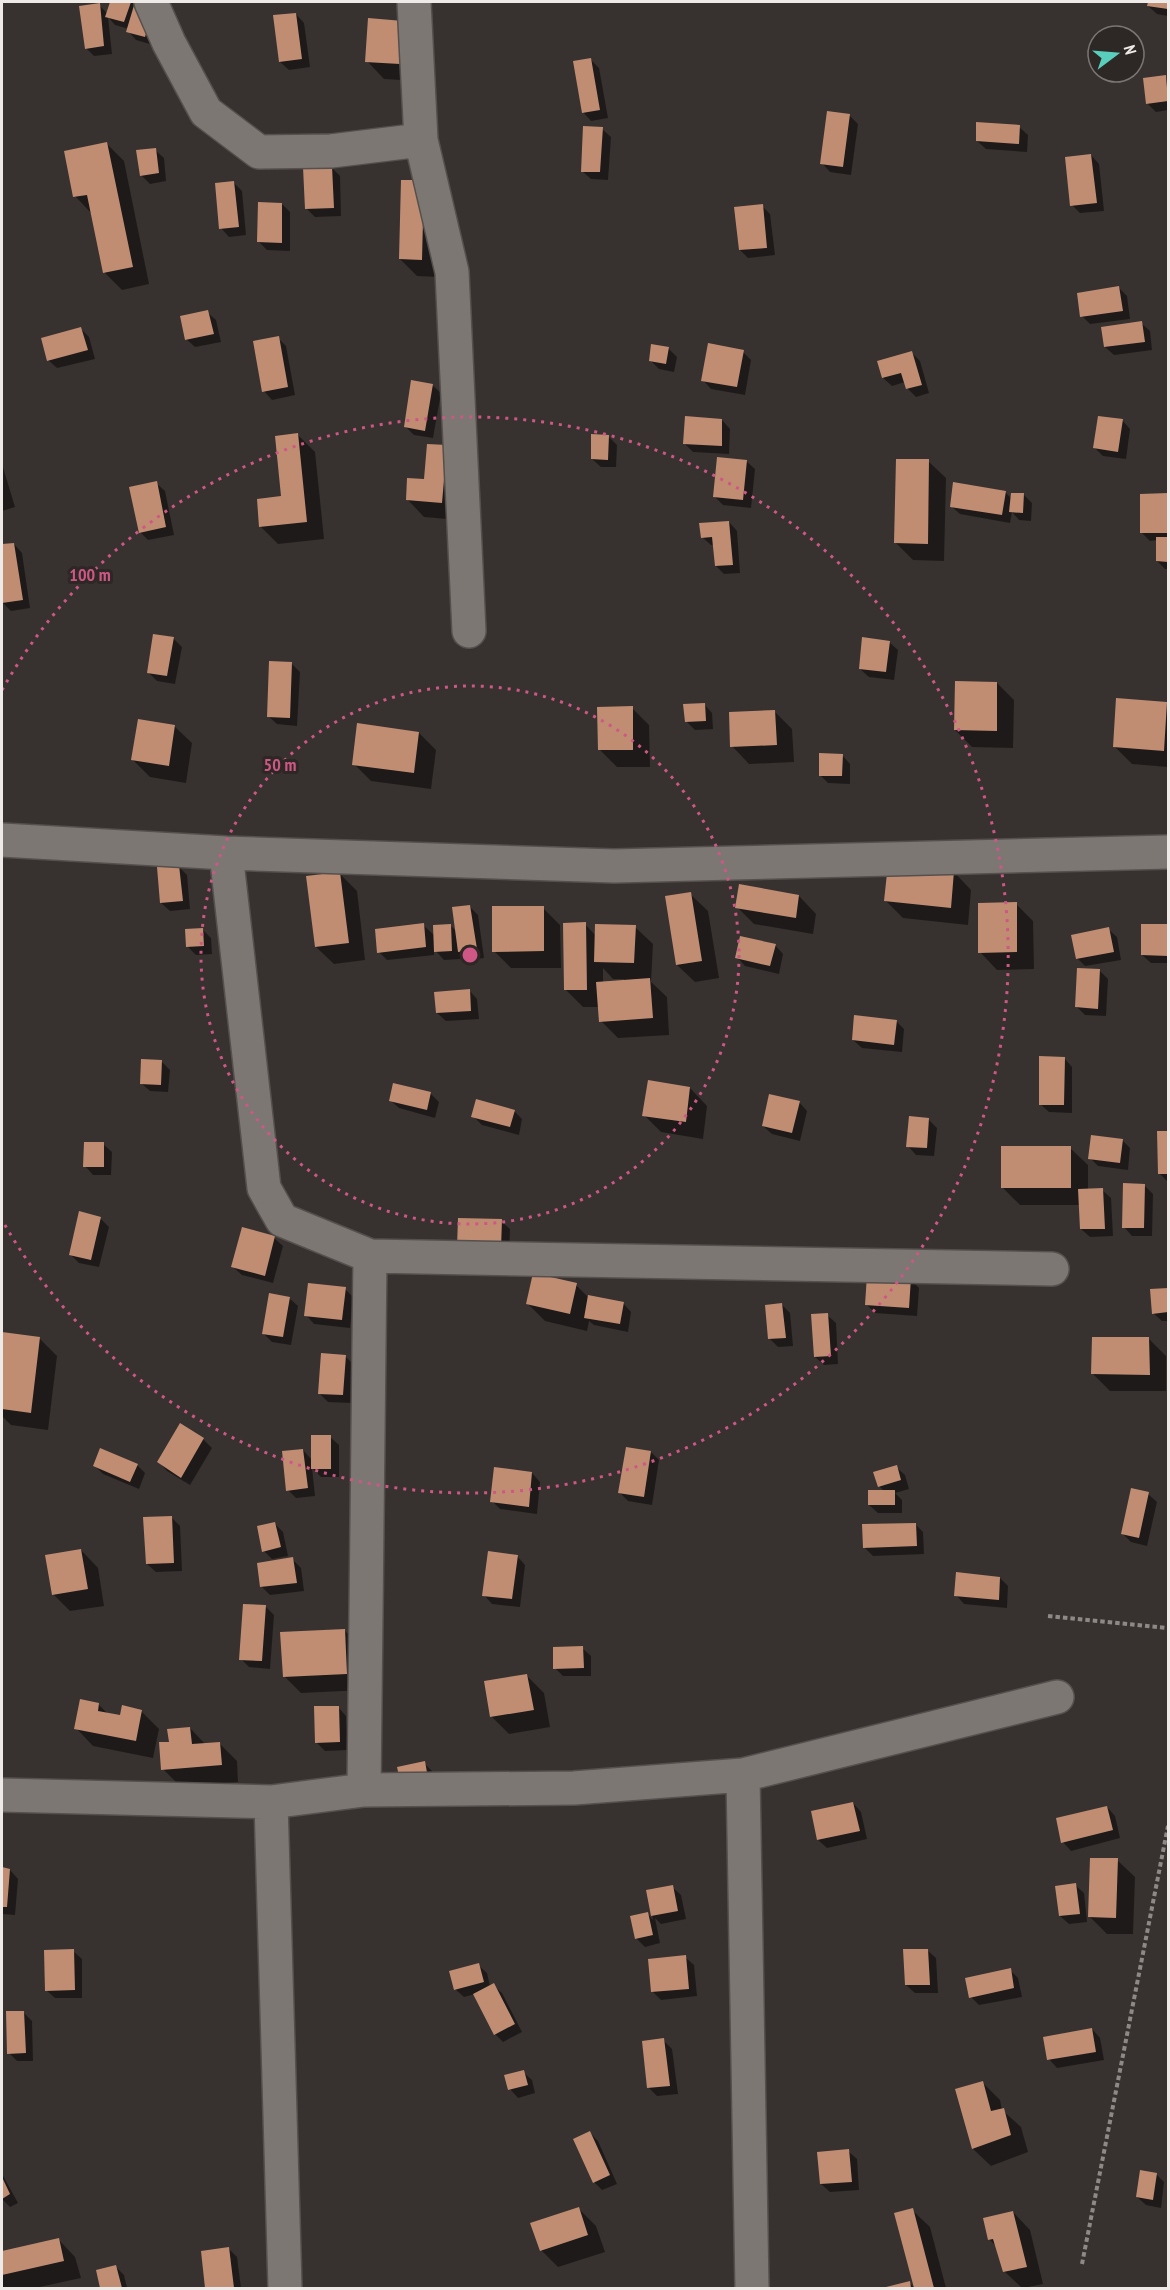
<svg xmlns="http://www.w3.org/2000/svg" width="1170" height="2290" font-family="'PT Sans Narrow',sans-serif">
<style>
.shadow{fill:#0007;fill-rule:evenodd}
.building{fill:#c08d73}
.lines{fill:none;stroke-linecap:round;stroke-linejoin:round}
.minor-casing{stroke:#55504d;stroke-width:36}
.path{stroke:#8e8987;stroke-width:4;stroke-dasharray:4.5 3;stroke-linecap:butt}
.minor{stroke:#7d7774;stroke-width:33}
.ring{fill:none;stroke:#cf5785;stroke-width:3;stroke-dasharray:3 6}
.centre{fill:#cf5785;stroke:#2d2825;stroke-width:3}
.ring-label{font-size:18px;text-anchor:middle;font-weight:bold;fill:#cf5785;stroke:#2d2825;stroke-width:6;stroke-linejoin:round;paint-order:stroke}
</style>
<rect width="100%" height="100%" fill="#37322f"/>
<path class="shadow" d="M111,2H142L153,45L136,40L128,31L129,29L115,25L108,17L112,54L94,56L86,48L99,5L108,14Z
M1149,2H1168V16L1157,14L1148,6Z
M296,14L304,23L310,67L289,70L280,62Z
M403,22L417,81L384,79L367,61Z
M590,59L599,68L608,118L591,121L583,112Z
M1166,77L1168,80V110L1156,112L1147,103Z
M849,115L858,124L851,175L830,172L822,163Z
M1019,127L1028,135L1027,152L986,149L977,141Z
M602,129L611,137L608,180L591,179L582,171Z
M107,144L124,161L149,284L122,290L104,272L92,214L75,196Z
M155,150L164,158L166,181L150,184L141,175Z
M1091,155L1099,164L1104,211L1080,213L1072,205Z
M332,168L340,176L341,216L315,217L306,208Z
M402,181L440,199L438,277L417,276L400,259Z
M234,183L242,191L246,235L229,237L221,228Z
M282,204L290,212V251L267,250L259,242Z
M762,206L770,214L775,255L748,258L740,250Z
M1119,288L1127,296L1130,319L1090,324L1082,316Z
M207,312L216,320L221,342L195,347L186,339Z
M1141,323L1150,331L1152,350L1114,355L1105,347Z
M81,329L89,337L95,359L57,368L48,360Z
M278,338L286,346L295,395L272,400L264,391Z
M668,348L677,357L674,372L659,369L651,361Z
M743,352L751,360L745,395L711,389L703,380Z
M912,353L920,361L929,393L916,397L907,388L905,382L892,386L883,378Z
M432,385L441,393L433,438L414,435L405,426Z
M722,420L730,429L729,454L693,452L685,444Z
M1122,420L1130,429L1126,459L1103,456L1094,447Z
M298,435L315,452L324,539L278,544L261,527L283,497Z
M609,437L617,445L616,467H601L592,459Z
M446,446L459,520L424,517L407,499L425,480Z
M746,461L755,469L751,508L723,505L714,496Z
M928,461L946,478L944,561L913,560L896,543Z
M2,464L15,507L2,511Z
M156,483L165,491L174,535L148,540L140,532Z
M1005,492L1012,499L1024,495L1032,503L1031,521L1019,520L1012,512L1010,523L960,514L951,506Z
M1141,495H1168V569H1165L1157,561V540L1150,541L1141,532Z
M729,522L737,531L740,573L724,574L716,566L714,545H711L702,537Z
M14,544L22,553L30,608L11,611L2,602V546Z
M173,638L182,647L175,684L157,681L148,672Z
M889,642L898,650L894,680L869,677L860,669Z
M291,663L300,672L297,726L277,724L268,716Z
M997,683L1014,700L1013,748L972,747L955,730Z
M1167,703L1168,705V767L1132,764L1114,746Z
M704,704L712,713L713,729L695,730L686,721Z
M632,708L649,725L650,767H617L600,750Z
M774,711L792,729L794,762L749,764L732,746Z
M174,726L192,743L186,783L150,777L133,760Z
M419,733L436,750L431,789L371,781L354,764Z
M842,755L850,764V784L828,783L820,775Z
M179,867L187,875L190,909L170,911L161,903Z
M954,872L971,890L968,925L903,918L886,901Z
M340,874L357,891L365,960L334,964L316,947Z
M690,894L708,911L719,978L695,982L677,965Z
M799,896L816,914L813,934L754,924L737,907Z
M1016,904L1033,921L1034,969L997,970L980,952Z
M470,907L478,915L484,958L468,960L460,952V959L444,960L434,949V955L387,960L379,952L423,925L435,936L450,925L456,931Z
M543,908L560,925L561,968H511L494,951Z
M585,924L596,936L635,927L653,944L651,982L667,997L669,1035L618,1038L601,1021L600,1007H583L566,990ZM603,968L613,979H624V981L603,983Z
M1143,925L1168,926V963H1151L1142,955Z
M202,929L211,938L212,954L196,955L188,947Z
M1108,929L1117,937L1121,960L1085,966L1077,958Z
M775,945L783,954L779,974L745,966L737,957Z
M1099,970L1108,979L1106,1016L1085,1015L1077,1007Z
M469,990L477,999L479,1019L446,1021L437,1013Z
M896,1021L904,1029L902,1052L862,1048L853,1040Z
M1064,1058L1072,1067V1113L1049,1112L1040,1104Z
M161,1061L170,1070L168,1092L150,1091L141,1083Z
M690,1088L707,1106L703,1139L661,1132L644,1115Z
M430,1093L439,1102L435,1118L399,1108L390,1100Z
M799,1102L807,1111L800,1141L772,1134L763,1126Z
M514,1111L522,1119L519,1135L482,1125L473,1116Z
M928,1119L937,1128L934,1156L916,1155L908,1146Z
M1159,1133H1168V1182L1159,1173Z
M1122,1140L1130,1148L1128,1170L1098,1166L1090,1158Z
M103,1144L112,1152L111,1175H93L85,1166Z
M1070,1148L1088,1165V1190H1102L1111,1198L1113,1236L1090,1237L1081,1229L1080,1205H1020L1003,1188Z
M1144,1185L1153,1194L1152,1236H1132L1124,1227Z
M100,1218L109,1227L99,1267L79,1263L70,1254Z
M501,1221L510,1229L509,1256L467,1255Z
M274,1238L283,1246L273,1283L242,1275L233,1267Z
M911,1280L919,1288L917,1316L875,1313L867,1305Z
M576,1285L588,1297L623,1303L631,1312L628,1332L594,1325L589,1321L587,1331L545,1321L528,1304Z
M345,1289L353,1297L350,1328L314,1324L306,1315Z
M1168,1290V1321H1162L1153,1313L1152,1291Z
M289,1298L298,1306L291,1345L272,1342L263,1333Z
M782,1305L790,1313L793,1346L778,1347L770,1339Z
M827,1315L836,1323L838,1364L824,1365L815,1357Z
M2,1333L39,1338L57,1356L48,1430L11,1425L2,1416Z
M1149,1339L1166,1356V1391H1110L1093,1374Z
M345,1356L354,1365L351,1403L328,1402L319,1393Z
M181,1425L203,1439L212,1448L190,1485L167,1471L159,1462Z
M330,1437L339,1445V1477H321L312,1468L315,1496L296,1498L288,1490L303,1450L312,1460Z
M651,1452L659,1460L652,1505L628,1501L620,1493Z
M137,1465L145,1473L139,1489L103,1474L95,1466Z
M896,1467L905,1475L909,1489L895,1493L902,1500V1513H878L869,1505L885,1492L879,1486Z
M532,1473L540,1482L537,1514L500,1509L492,1501Z
M1148,1494L1157,1502L1147,1546L1131,1542L1122,1533Z
M172,1518L180,1526L182,1571L156,1572L147,1564Z
M275,1524L283,1532L288,1556L272,1559L264,1551Z
M915,1524L923,1532L924,1554L873,1556L864,1547Z
M81,1550L98,1568L104,1606L70,1611L53,1594Z
M517,1556L525,1565L520,1607L492,1604L484,1595Z
M292,1559L301,1568L304,1591L270,1595L261,1586Z
M1000,1578L1008,1586L1007,1608L964,1604L956,1595Z
M266,1607L274,1615L270,1669L249,1667L241,1659Z
M345,1631L362,1648L364,1690L301,1693L284,1676Z
M582,1648L591,1656V1676H563L555,1668Z
M527,1676L544,1693L550,1727L509,1734L491,1716Z
M98,1704L109,1715L121,1717L141,1711L159,1729L153,1758L93,1746L76,1728Z
M338,1707L346,1716L348,1750L325,1751L317,1743Z
M190,1728L206,1745L220,1744L237,1761L238,1782L180,1786L163,1769L170,1743Z
M424,1763L432,1771L437,1792L412,1797Z
M853,1803L861,1812L867,1839L827,1848L818,1840Z
M1107,1807L1115,1816L1120,1838L1071,1851L1063,1842Z
M1117,1860L1135,1877L1133,1934H1107L1090,1917Z
M2,1869L10,1870L18,1879L15,1915L2,1914Z
M1075,1885L1084,1893L1087,1922L1069,1924L1060,1916Z
M672,1887L681,1895L686,1919L661,1924L655,1918L660,1943L645,1947L636,1938L648,1914L653,1920L648,1892Z
M927,1950L936,1958L938,1993H915L906,1985Z
M73,1951L82,1959V1998H55L46,1990Z
M685,1957L694,1965L697,1996L661,2000L653,1992Z
M478,1965L487,1973L490,1986L493,1985L502,1993L522,2032L503,2042L495,2034L475,1994L464,1997L455,1989Z
M1010,1970L1018,1978L1022,1997L979,2005L971,1997Z
M23,2012L32,2021L33,2061H17L9,2053Z
M1092,2029L1100,2038L1104,2060L1057,2068L1049,2059Z
M663,2040L672,2049L678,2094L657,2096L649,2088Z
M523,2072L532,2080L535,2093L518,2098L510,2089Z
M982,2082L1000,2100L1002,2110L1021,2127L1028,2152L991,2166L973,2149L957,2090Z
M590,2133L598,2141L617,2184L602,2190L594,2182Z
M848,2151L857,2159L859,2190L830,2192L821,2184Z
M2,2174L18,2203L10,2207L2,2199Z
M1156,2174L1164,2182L1161,2208L1146,2205L1137,2197Z
M579,2209L596,2226L605,2252L558,2267L541,2250Z
M912,2210L930,2227L946,2288H915L896,2214Z
M1013,2212L1030,2230L1043,2284L1028,2287L1029,2288H1022L1004,2271L997,2247L989,2239Z
M58,2239L75,2257L81,2278L35,2288H2V2253Z
M229,2249L237,2257L241,2288H207L202,2252Z
M116,2267L124,2275L127,2288H102L98,2271Z
M909,2283L915,2288H885Z"/>
<path class="building" d="M110,2H131L124,22L105,17Z
M135,2L154,8L145,37L126,32Z
M1148,2H1168V9L1147,6Z
M100,3L104,46L85,49L79,6Z
M296,13L302,59L279,62L273,15Z
M368,18L403,21L400,64L365,62Z
M591,58L600,110L582,113L573,61Z
M1166,75L1168,101L1146,104L1143,78Z
M827,111L850,114L843,167L820,164Z
M976,122L1020,125L1019,144L976,141Z
M583,126L603,127L600,172H581Z
M107,142L133,267L103,273L87,195L73,197L64,151Z
M156,148L159,173L140,176L136,150Z
M1091,154L1097,203L1070,206L1065,157Z
M332,166L334,208L305,209L303,167Z
M401,180H424L422,260L399,259Z
M234,181L239,227L219,229L215,183Z
M258,202L282,203V243L257,242Z
M763,204L767,248L739,250L734,207Z
M1119,286L1123,311L1080,317L1077,293Z
M208,310L214,334L185,340L180,316Z
M1142,321L1145,342L1104,347L1101,327Z
M81,327L88,350L47,361L41,338Z
M279,336L288,387L262,392L253,341Z
M708,343L744,350L737,387L701,381Z
M651,344L669,347L666,364L649,361Z
M912,351L922,385L906,389L901,373L882,378L877,361Z
M411,380L433,384L425,431L404,427Z
M685,416L722,419V446L683,444Z
M1098,416L1123,419L1118,452L1093,448Z
M298,433L307,522L259,527L257,499L281,496L275,436Z
M591,434L609,435L608,460L591,459Z
M427,444L447,445L442,503L406,500L407,478L424,479Z
M717,457L747,460L743,500L713,497Z
M896,459H929L928,544L894,543Z
M157,481L166,527L139,533L129,487Z
M953,482L1006,491L1002,515L950,507Z
M1011,493H1024L1023,513L1009,512Z
M1168,493V533H1140V494Z
M729,521L733,565L715,566L712,537L701,538L699,523Z
M1156,537H1168V562L1156,561Z
M14,543L23,600L2,603V544Z
M153,634L174,637L167,676L147,673Z
M862,637L890,641L886,672L859,669Z
M269,661L292,662L290,718L267,717Z
M955,681L997,682V731L954,730Z
M1116,698L1167,702L1164,751L1113,747Z
M705,703L706,721L685,722L683,704Z
M633,706V750H598L597,707Z
M775,710L777,745L730,747L729,712Z
M138,719L175,725L169,766L131,760Z
M357,723L419,732L414,773L352,765Z
M819,753L843,754L842,776H819Z
M888,864L954,871L951,908L884,901Z
M179,865L183,901L160,903L157,867Z
M340,872L349,943L315,947L306,876Z
M739,884L799,895L796,918L735,908Z
M691,892L702,961L676,965L665,896Z
M1017,902V952L978,953V903Z
M470,905L477,949L458,952L452,907Z
M492,906H544V951L492,952Z
M586,922L587,990H564L563,923Z
M424,923L426,947L377,953L375,929Z
M451,924L452,951L434,952L433,925Z
M595,924L636,925L634,963L594,962Z
M1141,924H1168V956L1141,955Z
M1109,927L1114,952L1076,959L1071,935Z
M203,928L204,946L186,947L185,929Z
M740,936L776,944L770,966L735,958Z
M1077,968L1100,969L1098,1009L1075,1007Z
M650,978L653,1018L599,1022L596,982Z
M470,989L471,1011L436,1013L434,992Z
M854,1015L897,1020L894,1045L852,1040Z
M1039,1056L1065,1057L1064,1105H1039Z
M141,1059L162,1060L161,1085L140,1084Z
M648,1080L690,1087L686,1122L642,1116Z
M393,1083L431,1092L427,1110L389,1101Z
M769,1094L800,1101L792,1133L762,1126Z
M476,1099L515,1110L510,1127L471,1117Z
M909,1116L929,1118L927,1148L906,1147Z
M1157,1131H1168V1174H1158Z
M1091,1135L1123,1139L1120,1163L1088,1159Z
M84,1142H104V1167H83Z
M1001,1146H1071V1188H1001Z
M1123,1183L1145,1184L1144,1228H1122Z
M1103,1188L1105,1229H1080L1078,1189Z
M79,1211L101,1217L91,1260L69,1255Z
M458,1218L502,1219L501,1249L457,1247Z
M242,1227L275,1236L265,1276L231,1267Z
M533,1273L577,1283L570,1314L526,1304Z
M867,1275L911,1278L909,1308L865,1305Z
M308,1283L346,1287L342,1320L304,1316Z
M1168,1288V1312L1152,1314L1150,1289Z
M269,1293L290,1297L283,1337L262,1334Z
M588,1295L624,1302L620,1324L584,1318Z
M782,1303L786,1338L768,1339L765,1305Z
M828,1313L831,1356L814,1357L811,1314Z
M2,1332L40,1337L31,1413L2,1409Z
M1092,1337H1149L1150,1375L1091,1374Z
M321,1353L346,1355L343,1395L318,1394Z
M180,1423L204,1438L181,1478L157,1462Z
M311,1435H331V1469H311Z
M626,1447L651,1451L644,1497L618,1493Z
M100,1448L138,1464L130,1482L93,1466Z
M303,1449L308,1488L286,1491L282,1451Z
M897,1465L901,1480L878,1487L873,1472Z
M494,1467L532,1472L529,1507L490,1502Z
M1131,1488L1149,1492L1139,1538L1121,1534Z
M868,1490H895V1505H868Z
M172,1516L174,1563L146,1564L143,1517Z
M275,1522L281,1547L262,1552L257,1526Z
M916,1523L917,1546L863,1548L862,1524Z
M81,1549L88,1589L52,1595L45,1555Z
M488,1551L518,1555L512,1599L482,1596Z
M293,1557L297,1583L260,1587L257,1563Z
M956,1572L1000,1577L999,1600L954,1596Z
M243,1604L266,1605L262,1661L239,1660Z
M345,1629L347,1674L283,1677L280,1632Z
M583,1646L584,1668L553,1669V1647Z
M527,1674L534,1710L490,1717L484,1681Z
M80,1699L99,1703L98,1711L120,1715L122,1705L142,1710L136,1741L74,1729Z
M314,1706H339L340,1742L315,1743Z
M190,1727L192,1744L220,1742L222,1765L161,1770L159,1742H169L167,1729Z
M425,1761L429,1784L402,1790L397,1767Z
M853,1802L860,1831L817,1840L811,1811Z
M1107,1806L1113,1830L1061,1843L1056,1818Z
M1090,1858H1118L1116,1918L1088,1917Z
M2,1867L10,1869L7,1907H2Z
M1076,1883L1080,1914L1059,1916L1055,1886Z
M673,1885L678,1911L651,1916L646,1890Z
M648,1912L653,1935L635,1939L630,1916Z
M74,1949L75,1990L45,1991L44,1950Z
M903,1949H928L930,1985H905Z
M686,1955L689,1989L651,1992L648,1959Z
M479,1963L484,1982L454,1990L449,1971Z
M1011,1968L1014,1988L969,1998L965,1978Z
M494,1983L515,2024L494,2035L473,1994Z
M6,2011H24L26,2053L7,2054Z
M1092,2028L1096,2052L1047,2060L1043,2037Z
M664,2038L670,2086L647,2088L642,2041Z
M524,2070L528,2085L508,2090L504,2075Z
M983,2081L991,2111L1004,2108L1011,2135L972,2149L955,2089Z
M590,2131L610,2175L593,2183L573,2139Z
M849,2149L852,2182L820,2184L817,2152Z
M1140,2170L1157,2173L1153,2200L1136,2197Z
M2,2177L10,2194L2,2199Z
M579,2207L588,2235L540,2251L530,2223Z
M913,2208L934,2288H914L894,2213Z
M1013,2211L1027,2267L1003,2272L993,2239L988,2240L983,2218Z
M59,2238L64,2261L2,2275V2251Z
M229,2247L234,2288H205L201,2251Z
M116,2265L122,2288H100L96,2270Z
M910,2281L911,2288H882Z"/>
<g class="lines">
<g class="minor-casing">
<path id="minor" d="M151,2L169,43L206,112L259,152L331,151L421,140
M414,2L421,140L452,272L469,631
M2,840L226,853L614,866L1168,852
M226,853L264,1188L282,1220L370,1256L1052,1269
M743,1775L752,2288
M364,1790L370,1256
M2,1795L271,1802L364,1790L574,1788L743,1775L1057,1697
M271,1802L285,2288"/>
</g>
<path class="path" d="M1048,1616L1168,1628
M1082,2264L1168,1826"/>
<use href="#minor" class="minor"/>
</g>
<g class="ring">
<circle cx="470" cy="955" r="269"/>
<path d="M2 690A538 538 0 1 1 2 1220"/>
</g>
<circle cx="470" cy="955" r="9" class="centre"/>
<g class="ring-label">
<text x="90" y="581">100 m</text>
<text x="280" y="771">50 m</text>
</g>
<rect width="1170" height="2290" fill="none" stroke="#eeeae8" stroke-width="6"/>
<g transform="translate(1116 54) rotate(74)"><circle r="28" fill="#2d2825" stroke="#7a7673" stroke-width="1.5"/>
<path d="M0-4.5L10 22L0 15L-10 22Z" fill="#5acebd"/>
<text y="-9" font-size="16" font-weight="bold" text-anchor="middle" fill="#eeeae8">N</text>
</g>
</svg>
